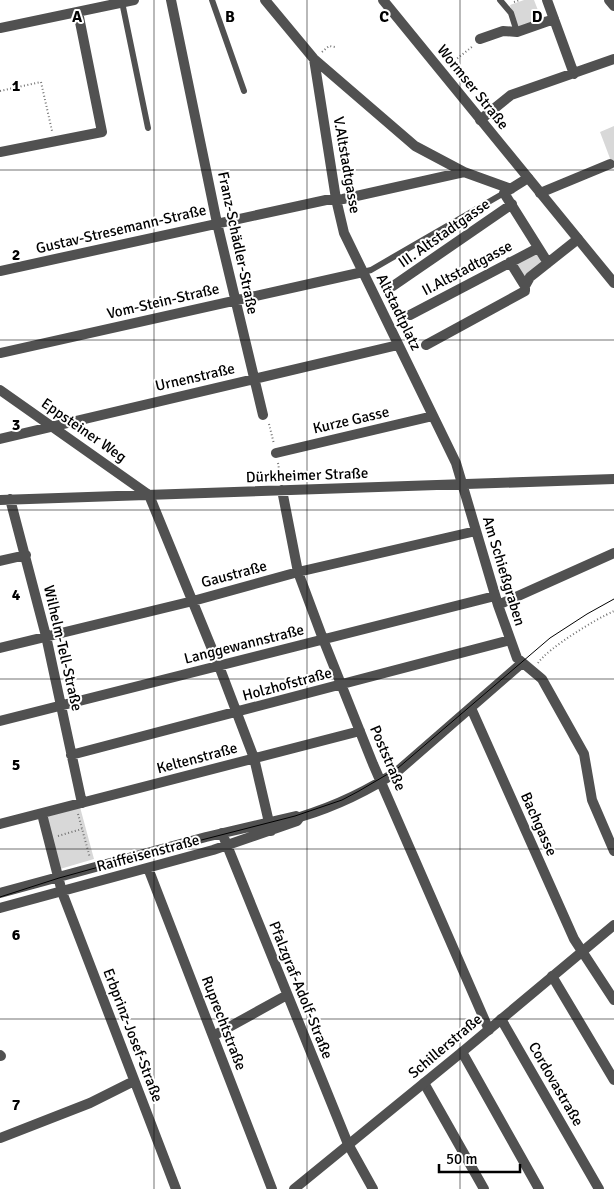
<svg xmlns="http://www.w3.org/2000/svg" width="614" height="1189" font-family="Signika,sans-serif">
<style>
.green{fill:#d8d8d8}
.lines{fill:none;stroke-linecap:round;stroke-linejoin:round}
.path{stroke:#737373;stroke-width:2;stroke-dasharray:1 2.5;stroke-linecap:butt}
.service{stroke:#515151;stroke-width:6}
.minor{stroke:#515151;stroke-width:10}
.tertiary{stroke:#515151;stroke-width:10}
.tram{stroke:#000;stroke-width:1}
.grid{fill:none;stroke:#000;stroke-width:1;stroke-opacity:0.55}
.labels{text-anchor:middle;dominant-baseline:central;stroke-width:4;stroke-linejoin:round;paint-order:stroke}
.street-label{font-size:15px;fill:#000;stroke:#fff}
.grid-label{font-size:16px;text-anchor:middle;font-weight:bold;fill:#000;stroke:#fff;stroke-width:4;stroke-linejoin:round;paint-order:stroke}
</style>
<rect width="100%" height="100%" fill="#fff"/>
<path class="green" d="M524,0H534L541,18L545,16L546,18L518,28L510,5Z
M614,126V169L600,132Z
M538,248L548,263L525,286L510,262Z
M80,807L94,859L60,869L46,816Z"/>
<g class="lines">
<path class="path" d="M514,2L520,0
M322,52L329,46L335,47
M449,65L473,46
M0,91L41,82L52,131
M269,424L274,444
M278,463L281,481
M538,663C548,648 596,619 614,611
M78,814L90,858
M58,836L82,829"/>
<path class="service" d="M212,0L244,91
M500,0L511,13L517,32
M122,2L148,128
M363,272L371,270L504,193"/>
<path class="minor" d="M171,0L217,223L263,415
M265,0L314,59L415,146L464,172L511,189
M547,0L574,74
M609,0L614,6
M0,28L134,0
M480,39L503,31L517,32L554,19
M314,59L336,199L344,233L456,463L498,605L517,658L542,679L584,754L592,800L614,851
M480,120L511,95L614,59
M0,152L102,132L78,12
M528,178L504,193L548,263
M540,193L610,164
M510,262L525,286
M0,271L326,200L343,199L464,172
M393,286L512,204
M410,315L538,248
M426,345L525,291V286L530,277L578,239
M0,353L363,272
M0,390L149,495L219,666L254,758L271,831
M0,439L398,345
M276,453L433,416
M282,490L298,572L323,639L373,764L489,1030
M10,499L46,636L82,803
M0,500L614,479
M0,561L26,555
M498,605L614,553
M0,648L193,601L298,572L476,531
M471,708L574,939L614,1000
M0,721L495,596
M71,755L510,640
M42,814L62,892L176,1189
M0,824L360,731
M222,833L348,1144L373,1189
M148,868L272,1189
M0,893L206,837L296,816
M0,908L213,850L297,821L300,817C336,806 368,791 399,770L522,663
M552,976L614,1080
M501,1019L599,1189
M213,1036L287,995
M462,1052L539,1189
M0,1055L1,1056
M424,1083L484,1189
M0,1138L90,1103L134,1081"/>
<path class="tertiary" d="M383,0L614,283
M294,1189L462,1052L614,925"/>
<path class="tram" d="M0,897L59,878L135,857L295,816L342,800L359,791L398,768L550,638L587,614L614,599"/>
</g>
<path class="grid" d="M154,0V1189M307,0V1189M460,0V1189M0,170H614M0,340H614M0,510H614M0,679H614M0,849H614M0,1019H614"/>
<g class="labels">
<g class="street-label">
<text transform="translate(473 87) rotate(51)">Wormser Straße</text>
<text transform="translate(347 165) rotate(80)">V.Altstadtgasse</text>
<text transform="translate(121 229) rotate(-13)">Gustav-Stresemann-Straße</text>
<text transform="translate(444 233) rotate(-35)">III. Altstadtgasse</text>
<text transform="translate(238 243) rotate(78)">Franz-Schädler-Straße</text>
<text transform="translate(467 268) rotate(-28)">II.Altstadtgasse</text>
<text transform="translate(163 301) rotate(-13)">Vom-Stein-Straße</text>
<text transform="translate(399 312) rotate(64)">Altstadtplatz</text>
<text transform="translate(195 377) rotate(-13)">Urnenstraße</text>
<text transform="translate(351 420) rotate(-13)">Kurze Gasse</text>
<text transform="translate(84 430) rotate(35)">Eppsteiner Weg</text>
<text transform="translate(307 475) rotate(-2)">Dürkheimer Straße</text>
<text transform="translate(504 571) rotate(73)">Am Schießgraben</text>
<text transform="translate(234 574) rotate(-15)">Gaustraße</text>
<text transform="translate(244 644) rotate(-14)">Langgewannstraße</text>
<text transform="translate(63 648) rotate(77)">Wilhelm-Tell-Straße</text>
<text transform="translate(287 684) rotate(-15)">Holzhofstraße</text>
<text transform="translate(197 758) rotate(-15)">Keltenstraße</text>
<text transform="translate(388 758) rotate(67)">Poststraße</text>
<text transform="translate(539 824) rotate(66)">Bachgasse</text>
<text transform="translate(148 853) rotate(-15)">Raiffeisenstraße</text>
<text transform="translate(301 990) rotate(68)">Pfalzgraf-Adolf-Straße</text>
<text transform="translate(224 1023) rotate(69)">Ruprechtstraße</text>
<text transform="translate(133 1035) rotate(69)">Erbprinz-Josef-Straße</text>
<text transform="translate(445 1046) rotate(-40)">Schillerstraße</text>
<text transform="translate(556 1084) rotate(60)">Cordovastraße</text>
</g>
</g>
<g class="grid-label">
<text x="77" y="22">A</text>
<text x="230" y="22">B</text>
<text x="384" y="22">C</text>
<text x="537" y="22">D</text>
<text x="16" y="91">1</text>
<text x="16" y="260">2</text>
<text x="16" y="430">3</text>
<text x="16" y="600">4</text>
<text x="16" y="770">5</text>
<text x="16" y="940">6</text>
<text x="16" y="1110">7</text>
</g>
<path d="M439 1164v8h81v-8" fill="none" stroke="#000000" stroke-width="2.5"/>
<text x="446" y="1164" font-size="15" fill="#000000" stroke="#ffffff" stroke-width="4" paint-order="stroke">50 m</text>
</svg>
